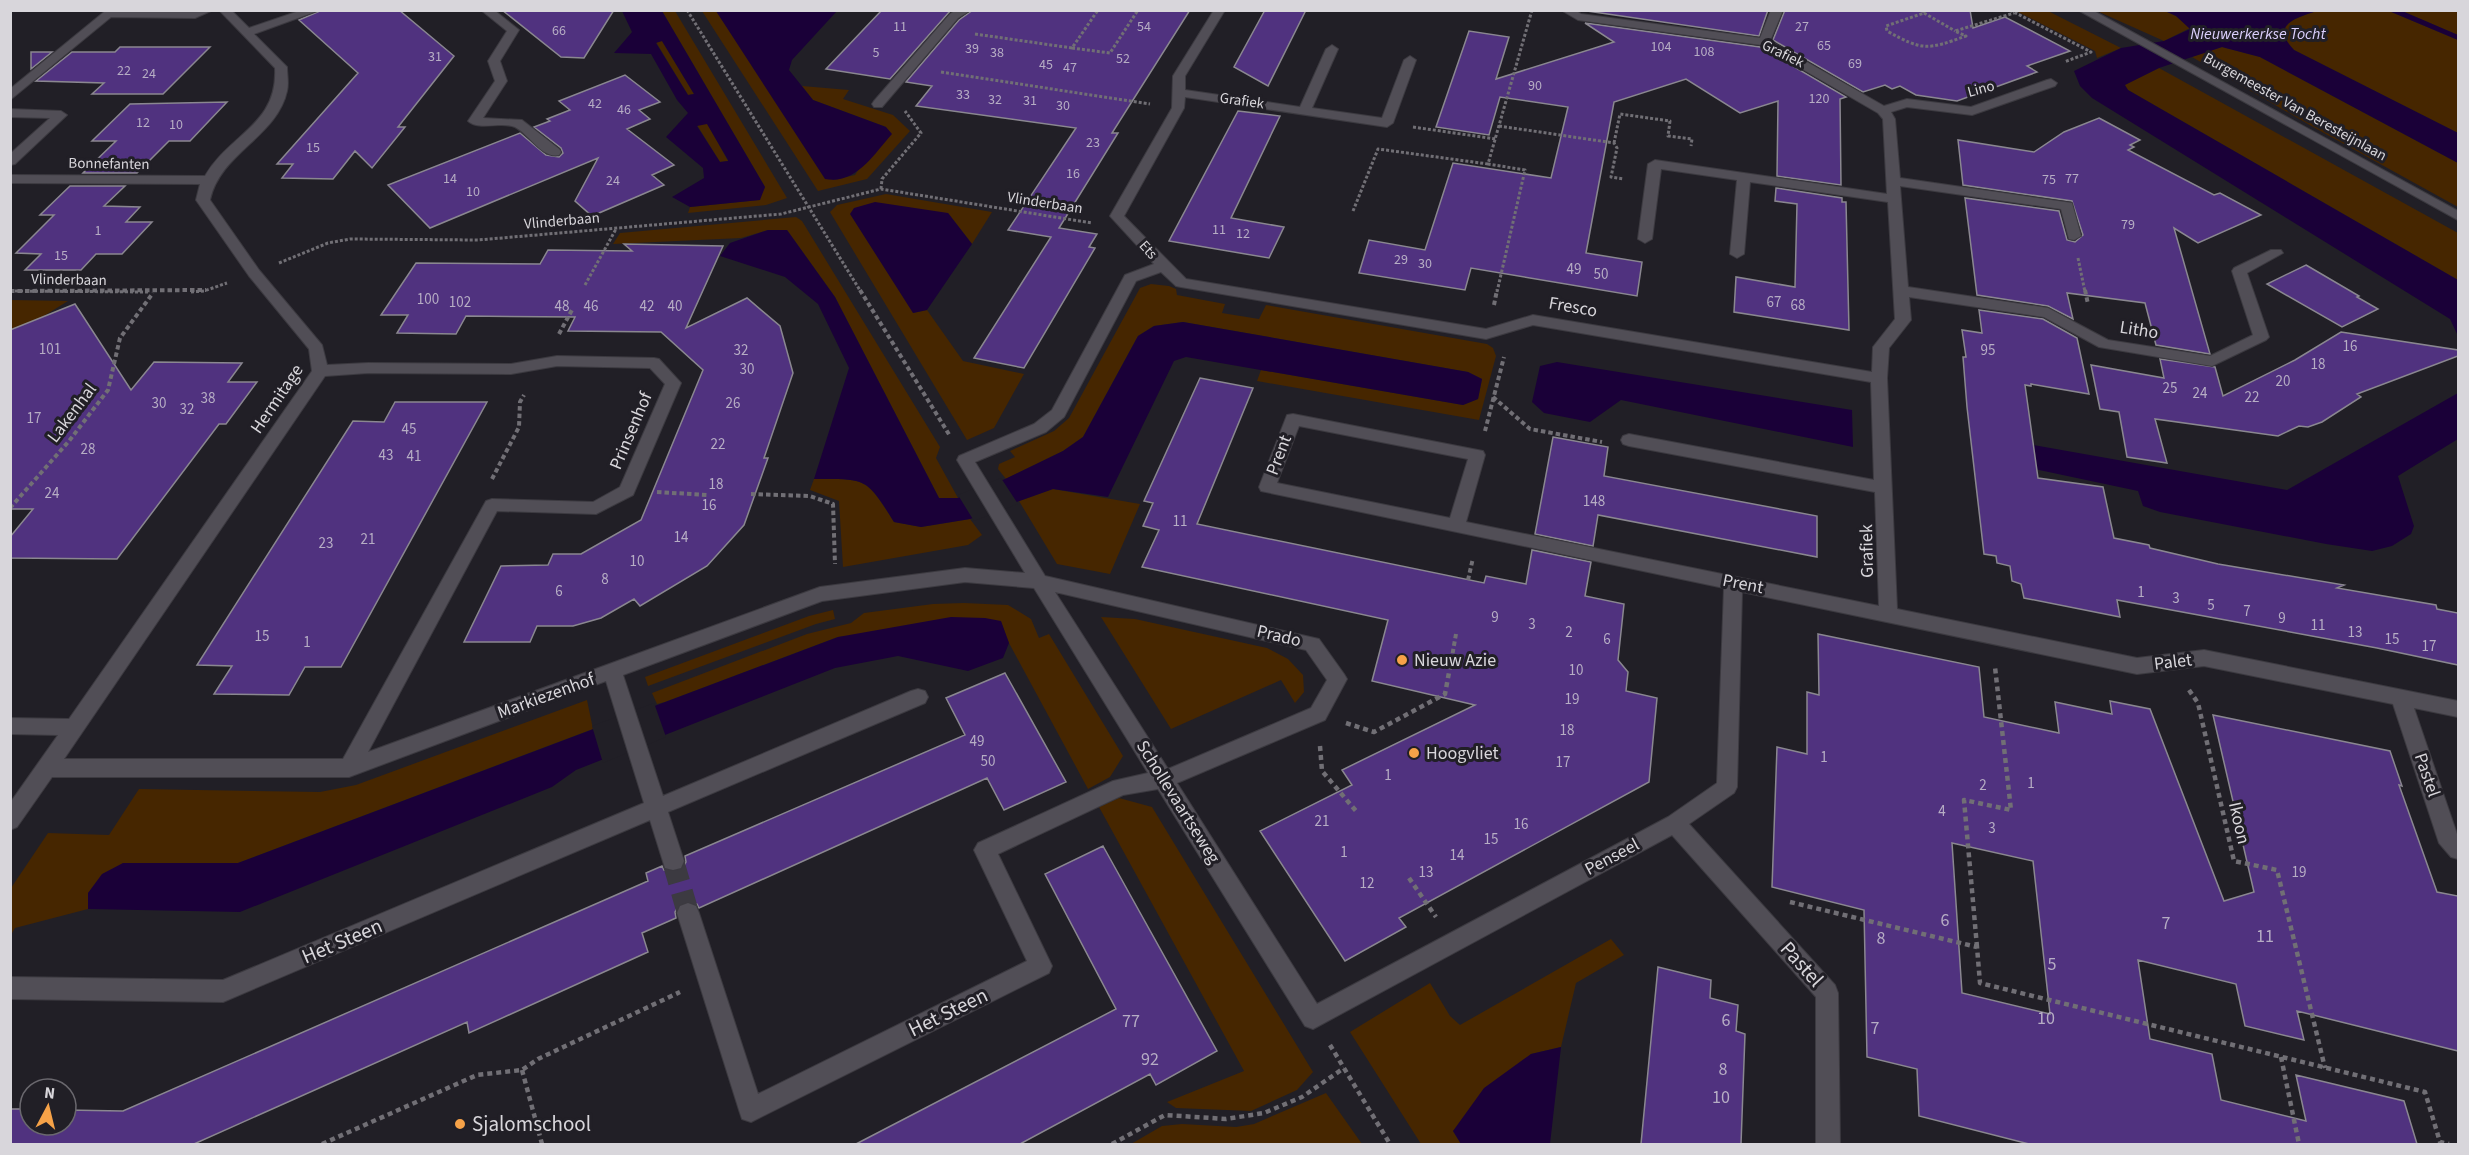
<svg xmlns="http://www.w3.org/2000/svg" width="2469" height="1155" font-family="'Source Sans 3',sans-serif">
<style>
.green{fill:#462600}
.water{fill:#1a0038;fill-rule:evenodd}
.pier{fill:#211f26}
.building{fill:#50327f;stroke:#8a8790;stroke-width:1.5;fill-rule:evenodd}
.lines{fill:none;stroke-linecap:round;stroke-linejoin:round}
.street-tunnel{stroke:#3c3a41;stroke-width:22;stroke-dasharray:22 10;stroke-linecap:butt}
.street-casing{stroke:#3c3a40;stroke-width:2}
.secondary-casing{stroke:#3c3a40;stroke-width:2}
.path-far2{stroke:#716f75;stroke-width:3;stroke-dasharray:3 2;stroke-linecap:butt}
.path-far1{stroke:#716f75;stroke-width:4;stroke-dasharray:4.5 3;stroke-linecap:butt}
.path{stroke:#716f75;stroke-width:4.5;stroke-dasharray:5 4;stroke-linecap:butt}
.street{fill:#514e56;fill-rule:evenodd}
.secondary{fill:#514e56;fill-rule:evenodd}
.poi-dot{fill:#f6a248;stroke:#211f26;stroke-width:2}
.labels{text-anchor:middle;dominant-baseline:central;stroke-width:6;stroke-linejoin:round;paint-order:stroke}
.far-number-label{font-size:14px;fill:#b6adc4}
.far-street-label{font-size:15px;fill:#d8d6db;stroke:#211f26}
.number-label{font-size:15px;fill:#b6adc4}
.far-water-label{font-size:16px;font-style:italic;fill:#dbcffb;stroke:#211f26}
.street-label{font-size:18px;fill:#d8d6db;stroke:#211f26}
.poi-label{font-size:18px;fill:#d8d6db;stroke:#211f26;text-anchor:start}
.near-number-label{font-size:18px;fill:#b6adc4}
.near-street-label{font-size:21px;fill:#d8d6db;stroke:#211f26}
.near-poi-label{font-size:21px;fill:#d8d6db;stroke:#211f26;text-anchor:start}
</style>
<rect width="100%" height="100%" fill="#211f26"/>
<path class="green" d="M662,11H675L787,198L766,205L688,213L690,207L759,200L765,187Z
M702,11H716L833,180L855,175L886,127L813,100L802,86L849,90L843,99L893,115L910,131L867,179L818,191Z
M2016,11H2048L2121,48L2097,58L2095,51Z
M2097,11H2165L2176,16L2190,28L2164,41Z
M2317,11H2389L2458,40V133L2294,50C2270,25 2295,18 2317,11Z
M2402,11H2458V35Z
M662,41L694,94L688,95L656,42Z
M2222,47L2260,57L2458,163V207L2315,128L2192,57Z
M2159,68L2458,233V280L2128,90L2124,85Z
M707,123L728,161L720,162L697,125Z
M886,194L992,212L972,244L948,213L913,313L927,310L963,361L1024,374L994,428L967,440L830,212L837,205Z
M796,217L802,221L940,447L936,458L958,498H939L835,297L787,230H768L741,238L613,244L620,233Z
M1151,284L1169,286L1176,289L1177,295L1225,304L1222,313L1259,319L1266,305L1487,344L1493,348L1496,356L1479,420L1257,381L1261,370L1463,405L1478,399L1482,379L1468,372L1183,322L1154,326L1138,336L1083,437L1063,451L1006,479L998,469L999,464L1015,457L1010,451L1054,431L1069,418L1140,288Z
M11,300L68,301L39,319L11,330Z
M814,479C867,479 866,477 894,522L921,527L970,519L982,535L968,545L843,567L839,501L810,490Z
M1053,489L1140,504L1110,574L1057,564L1019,501Z
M964,603L1008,605L1031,619L1039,638L1049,634L1123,756L1110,777L1088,789L1009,643L1001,622L838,637L665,702L657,704L652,693L807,634L851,623L864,613L933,604Z
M833,610L835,619L816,624L648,686L645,677L809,616Z
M1101,617L1135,619L1267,648L1288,659L1303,675L1304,692L1295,703L1281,680L1171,729Z
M587,700L593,729L238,863H123L88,893V909L15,928L11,935V888L48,833L109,835L139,789L320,792L356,785Z
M1119,798L1152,807L1313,1072L1297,1090L1251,1111L1176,1108L1167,1102L1244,1071L1099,807Z
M1611,939L1624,955L1576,983L1561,1047L1531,1054L1453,1131L1461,1144H1421L1350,1032L1430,983L1450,1016L1460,1025Z
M1326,1093L1362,1144H1131L1162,1126L1182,1124L1236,1127L1254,1124Z"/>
<path class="water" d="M2242,10L2317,11C2295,18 2270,25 2294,50L2458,133V163L2260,57L2222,47L2159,68L2125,85L2128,90L2458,280V336L2450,319L2092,98L2080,86L2074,71L2121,48L2164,41L2190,29L2176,16L2165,11Z
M622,11L637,12L662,11L765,187L760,200L690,207L672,197L704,178L703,168L666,137L688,113L677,100L651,54L614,53L632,32ZM662,41L694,94L688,95L656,43ZM707,124L728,160V161L720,162L697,126Z
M716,11H837L792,60L789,70L813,100L886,127L892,134C874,154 856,185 825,179Z
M2389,11H2402L2458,35V40Z
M875,202L948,213L972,244L927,310L913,313L850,214L854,208Z
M768,230H787L835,297L939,498H958L1005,479L1063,451L1083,437L1138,336L1154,326L1183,322L1468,372L1482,379L1478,399L1463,405L1186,357L1174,361L1108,497L1053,489L970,519L921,527L894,522C866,477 867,479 814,479L849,368L818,304L785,277L720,256L730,243Z
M1557,362L1852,410L1853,447L1621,400L1590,422L1544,413L1532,402L1540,366Z
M2458,393V439L2398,476L2414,526L2411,534L2392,546L2372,551L2326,544L2160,512L2143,506L2138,491L2025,467L2022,443L2287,490Z
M951,617L985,618L1001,621L1009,643L1003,658L968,671L898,656L835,668L576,770L552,787L240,912L88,909V893L102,874L123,863H238L838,637Z
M1561,1047L1550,1144H1461L1453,1131L1484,1088L1531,1054Z"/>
<path class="pier" d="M1001,478L1018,504L974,521L958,495Z
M654,703L666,737L603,763L592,726Z"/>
<path class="building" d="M322,10H399L454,56L398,127H405L372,168L355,151L333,179L282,178L293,164H277L358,73L299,20Z
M502,10H614L584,58L561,57Z
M882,10H951L890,79L826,69Z
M973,10H1190L1112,133H1118L1059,228L1097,234L1089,247L1095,248L1024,368L974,358L1051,237L1008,230L1076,128L916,106L932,86L906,82L959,20Z
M1265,10H1306L1268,86L1234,67Z
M1580,10H1768L1759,36Z
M1785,10H1970L1973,28L2005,17L2070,51L2027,66L2037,72L1957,101L1916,95L1900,86L1892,89L1885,85L1863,92L1773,40Z
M1585,23L1760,47L1846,97L1840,99L1841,185L1777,176L1778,101L1740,113L1686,79L1614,102L1586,253L1642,262L1637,296L1471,268L1465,290L1359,273L1369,240L1425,250L1453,163L1551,178L1568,107L1500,97L1489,135L1436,127L1469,31L1509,37L1496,79L1614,42Z
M120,47H210L163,94H92L104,83L36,81L72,52H115Z
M31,52H52L31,69Z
M625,75L660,102L639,110L650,119L627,129L674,165L652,175L664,185L592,216L575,201L598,158L430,228L388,185L520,133L546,155L559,157L563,153L561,148L534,127L550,121L547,119L570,110L559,101Z
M227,102L190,141H169L137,173H83L116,141H92L130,104Z
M1238,111L1280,116L1231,218L1284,227L1269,258L1169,241Z
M2099,118L2140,140L2130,145L2134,147L2128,150L2214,195L2220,193L2261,215L2198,243L2174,228L2210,354L2156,345L2145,303L2067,293L2073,319L2048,306L1977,295L1965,198L2059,211L2067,240L2075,242L2083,235L2072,201L1963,185L1958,140L2034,152L2064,132Z
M70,186H125L104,206L140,207L126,222H152L122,254H96L81,270H25L41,254L16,253L54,215H40Z
M1776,188L1842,198V202H1846L1849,330L1734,312L1736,277L1795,287L1797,204L1775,201Z
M624,244L723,246L686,328L747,298L780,326L793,373L764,458H768L744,525L707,566L640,606L634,599L601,618L573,626H537L530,642H464L501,566L548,565L553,554H581L641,520L703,370L661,332L568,331L575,317L466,316L456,334L397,333L408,315H381L416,263L540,264L548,250L632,251Z
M2306,265L2359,296L2357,297L2378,309L2342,327L2267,284Z
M75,304L131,390L154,362L242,363L228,382H257L226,424H219L117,559L10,558V537L33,509H10V330Z
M1979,310L2043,319L2077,338L2089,394L2031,384V386L2025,385L2038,478L2103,487L2114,538L2149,545L2150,548L2218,564L2344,585L2337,588L2436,605L2437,609L2458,613V665L2377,648L2117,600L2120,617L2024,598L2021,584L2012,581L2010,566L1997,563L1996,556L1984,554L1967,407L1963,357H1966L1962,330L1982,333Z
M2341,332L2458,350V356L2357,394L2361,397L2322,422L2308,427L2299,426L2278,436L2155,419L2167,463L2127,457L2119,412L2100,409L2091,365L2164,378L2160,359L2215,367L2223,396L2295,360Z
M1200,378L1253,388L1197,524L1484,583L1486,576L1526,584L1532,550L1591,562L1585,596L1624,604L1618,660L1628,672L1626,691L1657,698L1649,782L1399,918L1406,927L1345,961L1260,831L1352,785L1342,770L1475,705L1372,681L1388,620L1142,567L1159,530L1143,526L1153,503L1144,501Z
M395,402H487L341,667H305L289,695L214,694L232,666L197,665L353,421L384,422Z
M1553,437L1608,447L1604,476L1817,516V557L1598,515L1593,546L1535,534Z
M1818,634L1979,667L1984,717L2059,733L2055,702L2112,714L2110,701L2150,709L2224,901L2254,892L2213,715L2390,751L2402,786L2399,785L2437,892L2458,896V1051L2297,1011L2304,1040L2245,1026L2236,984L2138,960L2150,1039L2212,1054L2221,1100L2306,1121L2296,1075L2404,1101L2417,1144H2029L1919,1116L1917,1069L1867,1057L1864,910L1772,887L1777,747L1807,754V692L1819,695ZM1952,843L2033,861L2050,1014L1962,993Z
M1005,673L1066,782L1004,810L987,778L699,908L697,904L689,901L679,904L675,912L676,918L642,933L648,952L469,1033L467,1022L194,1144H10V1109H30V1125H66V1110L123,1111L648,881L646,873L662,866L664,870L672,872L682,870L686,862L685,856L965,735L946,698Z
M1103,846L1217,1051L1156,1085L1150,1074L1020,1144H856L1116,1009L1045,874Z
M1658,967L1711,980L1710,998L1738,1005L1736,1031L1745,1034L1741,1144H1641Z"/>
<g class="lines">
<path class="street-tunnel" d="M673,861L688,913"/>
<g class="street-casing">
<path id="street" d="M213,10L195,18L111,17L10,100V89L104,12Z
M219,10H231L249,28L302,10H320L254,34L287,67C287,75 289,83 287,91C277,137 220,153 210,200L259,270L322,345L327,365L368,363L511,364L557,356L654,358L659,359L681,383L633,495L596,514L497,511L368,752L820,587L965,568L1025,573L957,460L959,456L1034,424L1052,410L1125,275L1154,264L1110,216L1172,108L1173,76L1214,10H1225L1185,76V90L1300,107L1326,49L1332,45L1338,49L1312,108L1382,118L1404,60L1410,56L1416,60L1393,123L1387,127L1185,97L1184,108L1124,216L1186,279L1486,329L1533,315L1872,372L1873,347L1895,319L1888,202L1750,182L1744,254L1737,258L1730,254L1737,180L1661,169L1652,239L1645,243L1638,239L1648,164L1655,160L1887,194L1883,119L1878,113L1761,45L1578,20L1561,10H1575L1581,14L1760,38L1771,10H1783L1770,41L1884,106L1907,99L1971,107L2047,80L2051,79L2057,83L2055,86L1972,115L1907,107L1891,112L1895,119L1900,178L2072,203L2081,236L2074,240L2069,239L2061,209L1900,186L1908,287L2048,308L2108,340L2210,356L2253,335L2232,271L2234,268L2271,250H2281L2283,253L2247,273L2269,337L2266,340L2212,366L2099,347L2044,317L1909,297L1911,320L1889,348L1887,378L1897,609L2137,658L2204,650L2458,701V717L2414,708L2458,837V859L2451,857L2439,843L2393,704L2204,666L2137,674L1742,592L1737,787L1734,793L1689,824L1835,985L1838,993L1840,1144H1816V997L1672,835L1313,1029L1305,1026L1158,789L1123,795L998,854L1052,966L1049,973L751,1122L742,1119L739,1110L677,913L680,906L688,903L696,906L699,913L758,1094L1027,961L974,850L978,843L1113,781L1148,773L1034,588L965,582L822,601L623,675L663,796L911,691L918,689L925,691L928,697L925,703L668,812L684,861L681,868L673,870L665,868L650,820L223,1002L10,999V977L223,980L644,803L606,681L349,777H52L17,827L10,830V803L58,735L10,734V718L69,719L312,371L309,349L249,276L196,200L200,184L10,183V175L205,176C230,133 278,125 275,68ZM1161,272L1176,286L1181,287L1486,339L1533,325L1871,382L1874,480L1629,434L1623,436L1621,440L1623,444L1629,446L1875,492L1879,606L1466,522L1485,455L1483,451L1293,414L1287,415L1259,487L1261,491L1724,588L1717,783L1668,817L1317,1004L1177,783L1325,720L1347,679L1344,674L1319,639L1045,576L975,462L1046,432L1064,417L1136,281ZM557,366L650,368L665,384L620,487L593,502L492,499L486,501L343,759H64L325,376L368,373L511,374ZM1299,426L1468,459L1450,518L1277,483ZM1055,592L1306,650L1327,680L1311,708L1168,769Z
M481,10H494L519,30L500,61L507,81L483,118L522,120L559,149L561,152L559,155C542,159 529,134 515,127C501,121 479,131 468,121L495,81L488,61L507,31Z
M956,10H971L958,18L882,107H874L872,104L874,101L950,14Z
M10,109L61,111L67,115L15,164L10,165V154L50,118L10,117Z"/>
</g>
<g class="secondary-casing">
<path id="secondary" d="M2078,10H2092L2458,211V220Z"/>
</g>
<path class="path-far2" d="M687,10L861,292
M1923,10L1924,13L1886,26L1887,31C1923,51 1927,50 1966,36L1955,31L2014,13
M2010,10L2091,52L2064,62
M1924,13L1955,31
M975,34L1072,48L1098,10
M1072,48L1110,53L1138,10
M941,72L1150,104
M1499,126L1614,143L1617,148L1611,177L1624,179
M1413,127L1496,139
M1614,143L1620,114L1670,121L1668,136L1692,139L1691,146
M881,189L882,179L921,133L905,111
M1353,211L1378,149L1488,164
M2078,258L2085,292
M279,263L328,243L350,239L478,240L781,214L881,189L1092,223
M585,285L616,229
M10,291L150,292
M191,292L204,291L227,283
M1497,292L1525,170L1488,164L1532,10"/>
<path class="path-far1" d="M860,290L950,436
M2085,290L2088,304
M10,291L206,290
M1494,305L1497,290
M559,334L573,308
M1493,397L1530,429L1602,442
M1485,431L1504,357
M492,479L519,427L520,402L524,395
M657,492L708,495
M751,494L810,496L833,504L835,564
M10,508L69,441L108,390L120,338L153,293
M1468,580L1473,558
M1450,668L1456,634"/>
<path class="path" d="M2189,690L2198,703L2234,861L2277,870L2325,1068
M1346,723L1374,732L1445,694L1450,667
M1320,746L1322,771L1356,811
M1409,878L1436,917
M1790,902L1977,947L1980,983L2425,1092L2440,1142L2449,1144
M1977,947L1964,800L2011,810L1995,667
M1330,1045L1390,1144
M2281,1057L2299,1144
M522,1070L542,1144
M322,1144L477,1075L522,1070L538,1059L680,992
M1112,1144L1165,1115L1226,1119L1264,1113L1302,1097L1344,1068"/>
<use href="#street" class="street"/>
<use href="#secondary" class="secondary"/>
</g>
<g class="poi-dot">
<circle cx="1402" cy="660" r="6"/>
<circle cx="1414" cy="753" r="6"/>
<circle cx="460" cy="1124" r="6"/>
</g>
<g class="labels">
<g class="far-number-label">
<text x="900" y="27">11</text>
<text x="1144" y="27">54</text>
<text x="1802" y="27">27</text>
<text x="559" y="31">66</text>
<text x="1824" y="46">65</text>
<text x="1661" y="47">104</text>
<text x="972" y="49">39</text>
<text x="1704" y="52">108</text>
<text x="876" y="53">5</text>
<text x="997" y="53">38</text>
<text x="435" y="57">31</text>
<text x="1123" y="59">52</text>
<text x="1855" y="64">69</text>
<text x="1046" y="65">45</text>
<text x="1070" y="68">47</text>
<text x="124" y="71">22</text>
<text x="149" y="74">24</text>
<text x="1535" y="86">90</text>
<text x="963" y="95">33</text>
<text x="1819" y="99">120</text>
<text x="995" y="100">32</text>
<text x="1030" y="101">31</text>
<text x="595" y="104">42</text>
<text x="1063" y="106">30</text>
<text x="624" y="110">46</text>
<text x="143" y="123">12</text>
<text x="176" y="125">10</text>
<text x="1093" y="143">23</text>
<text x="313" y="148">15</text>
<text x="1073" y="174">16</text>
<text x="450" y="179">14</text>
<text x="2072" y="179">77</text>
<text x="2049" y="180">75</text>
<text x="613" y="181">24</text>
<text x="473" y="192">10</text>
<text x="2128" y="225">79</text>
<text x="1219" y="230">11</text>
<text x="98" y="231">1</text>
<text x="1243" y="234">12</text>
<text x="61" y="256">15</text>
<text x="1401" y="260">29</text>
<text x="1425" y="264">30</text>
</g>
<g class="far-street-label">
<text transform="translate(1783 54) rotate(26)">Grafiek</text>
<text transform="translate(1981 89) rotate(-15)">Lino</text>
<text transform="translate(1242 101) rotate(8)">Grafiek</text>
<text transform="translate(2295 107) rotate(29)">Burgemeester Van Beresteijnlaan</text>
<text transform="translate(109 164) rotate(1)">Bonnefanten</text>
<text transform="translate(1045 203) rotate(9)">Vlinderbaan</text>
<text transform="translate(562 221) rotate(-5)">Vlinderbaan</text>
<text transform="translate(1148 250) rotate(48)">Ets</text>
<text transform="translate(69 280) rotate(1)">Vlinderbaan</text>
</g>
<g class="number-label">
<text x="1574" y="269">49</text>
<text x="1601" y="274">50</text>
<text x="428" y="299">100</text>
<text x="460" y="302">102</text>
<text x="1774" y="302">67</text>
<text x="1798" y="305">68</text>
<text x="562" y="306">48</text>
<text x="591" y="306">46</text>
<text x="647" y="306">42</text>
<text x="675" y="306">40</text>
<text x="2350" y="346">16</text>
<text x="50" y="349">101</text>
<text x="741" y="350">32</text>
<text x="1988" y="350">95</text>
<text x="2318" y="364">18</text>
<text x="747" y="369">30</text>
<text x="2283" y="381">20</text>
<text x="2170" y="388">25</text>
<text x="2200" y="393">24</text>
<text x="2252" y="397">22</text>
<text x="208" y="398">38</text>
<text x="159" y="403">30</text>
<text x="733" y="403">26</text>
<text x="187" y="409">32</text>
<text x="34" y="418">17</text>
<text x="409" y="429">45</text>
<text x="718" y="444">22</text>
<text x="88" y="449">28</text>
<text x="386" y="455">43</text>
<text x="414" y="456">41</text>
<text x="716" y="484">18</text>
<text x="52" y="493">24</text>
<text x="1594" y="501">148</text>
<text x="709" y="505">16</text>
<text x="1180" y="521">11</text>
<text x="681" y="537">14</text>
<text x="368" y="539">21</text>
<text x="326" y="543">23</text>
<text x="637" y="561">10</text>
<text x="605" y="579">8</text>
<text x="559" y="591">6</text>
<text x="2141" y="592">1</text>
<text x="2176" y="598">3</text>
<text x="2211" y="605">5</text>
<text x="2247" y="611">7</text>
<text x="1495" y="617">9</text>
<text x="2282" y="618">9</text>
<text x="1532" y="624">3</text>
<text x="2318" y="625">11</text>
<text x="1569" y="632">2</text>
<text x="2355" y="632">13</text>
<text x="262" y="636">15</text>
<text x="1607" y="639">6</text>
<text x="2392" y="639">15</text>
<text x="307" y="642">1</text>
<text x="2429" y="646">17</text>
<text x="1576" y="670">10</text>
<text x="1572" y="699">19</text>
<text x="1567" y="730">18</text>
<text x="977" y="741">49</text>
<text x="1824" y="757">1</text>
<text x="988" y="761">50</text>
<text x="1563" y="762">17</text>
<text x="1388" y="775">1</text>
<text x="2031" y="783">1</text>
<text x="1983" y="785">2</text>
<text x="1942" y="811">4</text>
<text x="1322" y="821">21</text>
<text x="1521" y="824">16</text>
<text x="1992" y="828">3</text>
<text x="1491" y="839">15</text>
<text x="1344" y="852">1</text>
<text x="1457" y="855">14</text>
<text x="1426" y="872">13</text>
<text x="2299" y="872">19</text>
<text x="1367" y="883">12</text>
</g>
<g class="far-water-label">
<text x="2258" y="34">Nieuwerkerkse Tocht</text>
</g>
<g class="street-label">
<text transform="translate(1573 307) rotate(10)">Fresco</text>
<text transform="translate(2139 330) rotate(9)">Litho</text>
<text transform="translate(277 399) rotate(-56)">Hermitage</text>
<text transform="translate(72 413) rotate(-53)">Lakenhal</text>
<text transform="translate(631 431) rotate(-67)">Prinsenhof</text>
<text transform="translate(1279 455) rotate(-69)">Prent</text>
<text transform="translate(1867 551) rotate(-91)">Grafiek</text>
<text transform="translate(1743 584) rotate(11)">Prent</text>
<text transform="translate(1279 636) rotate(13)">Prado</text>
<text transform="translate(2173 662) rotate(-7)">Palet</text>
<text transform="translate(546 696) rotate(-20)">Markiezenhof</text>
<text transform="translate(2427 775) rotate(71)">Pastel</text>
<text transform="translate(1178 802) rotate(58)">Schollevaartseweg</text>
<text transform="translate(2239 823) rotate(77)">Ikoon</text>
<text transform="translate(1612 857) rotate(-28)">Penseel</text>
</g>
<g class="poi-label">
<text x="1414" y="660">Nieuw Azie</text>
<text x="1426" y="753">Hoogvliet</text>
</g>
<g class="near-number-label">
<text x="1945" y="920">6</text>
<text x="2166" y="923">7</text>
<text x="2265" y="936">11</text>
<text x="1881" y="938">8</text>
<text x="2052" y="964">5</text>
<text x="2046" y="1018">10</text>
<text x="1726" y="1020">6</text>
<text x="1131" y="1021">77</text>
<text x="1875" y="1028">7</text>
<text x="1150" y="1059">92</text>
<text x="1723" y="1069">8</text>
<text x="1721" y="1097">10</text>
</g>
<g class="near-street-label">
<text transform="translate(342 941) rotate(-23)">Het Steen</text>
<text transform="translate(1802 964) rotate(48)">Pastel</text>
<text transform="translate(948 1012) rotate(-26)">Het Steen</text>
</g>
<g class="near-poi-label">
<text x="472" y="1124">Sjalomschool</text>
</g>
</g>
<rect width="2469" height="1155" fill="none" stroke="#d8d6db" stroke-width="24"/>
<g transform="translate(48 1107) rotate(7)"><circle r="28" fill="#211f26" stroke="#6a686e" stroke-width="1.5"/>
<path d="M0-4.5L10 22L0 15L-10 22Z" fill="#f6a248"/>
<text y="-9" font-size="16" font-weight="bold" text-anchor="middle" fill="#d8d6db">N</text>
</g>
</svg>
